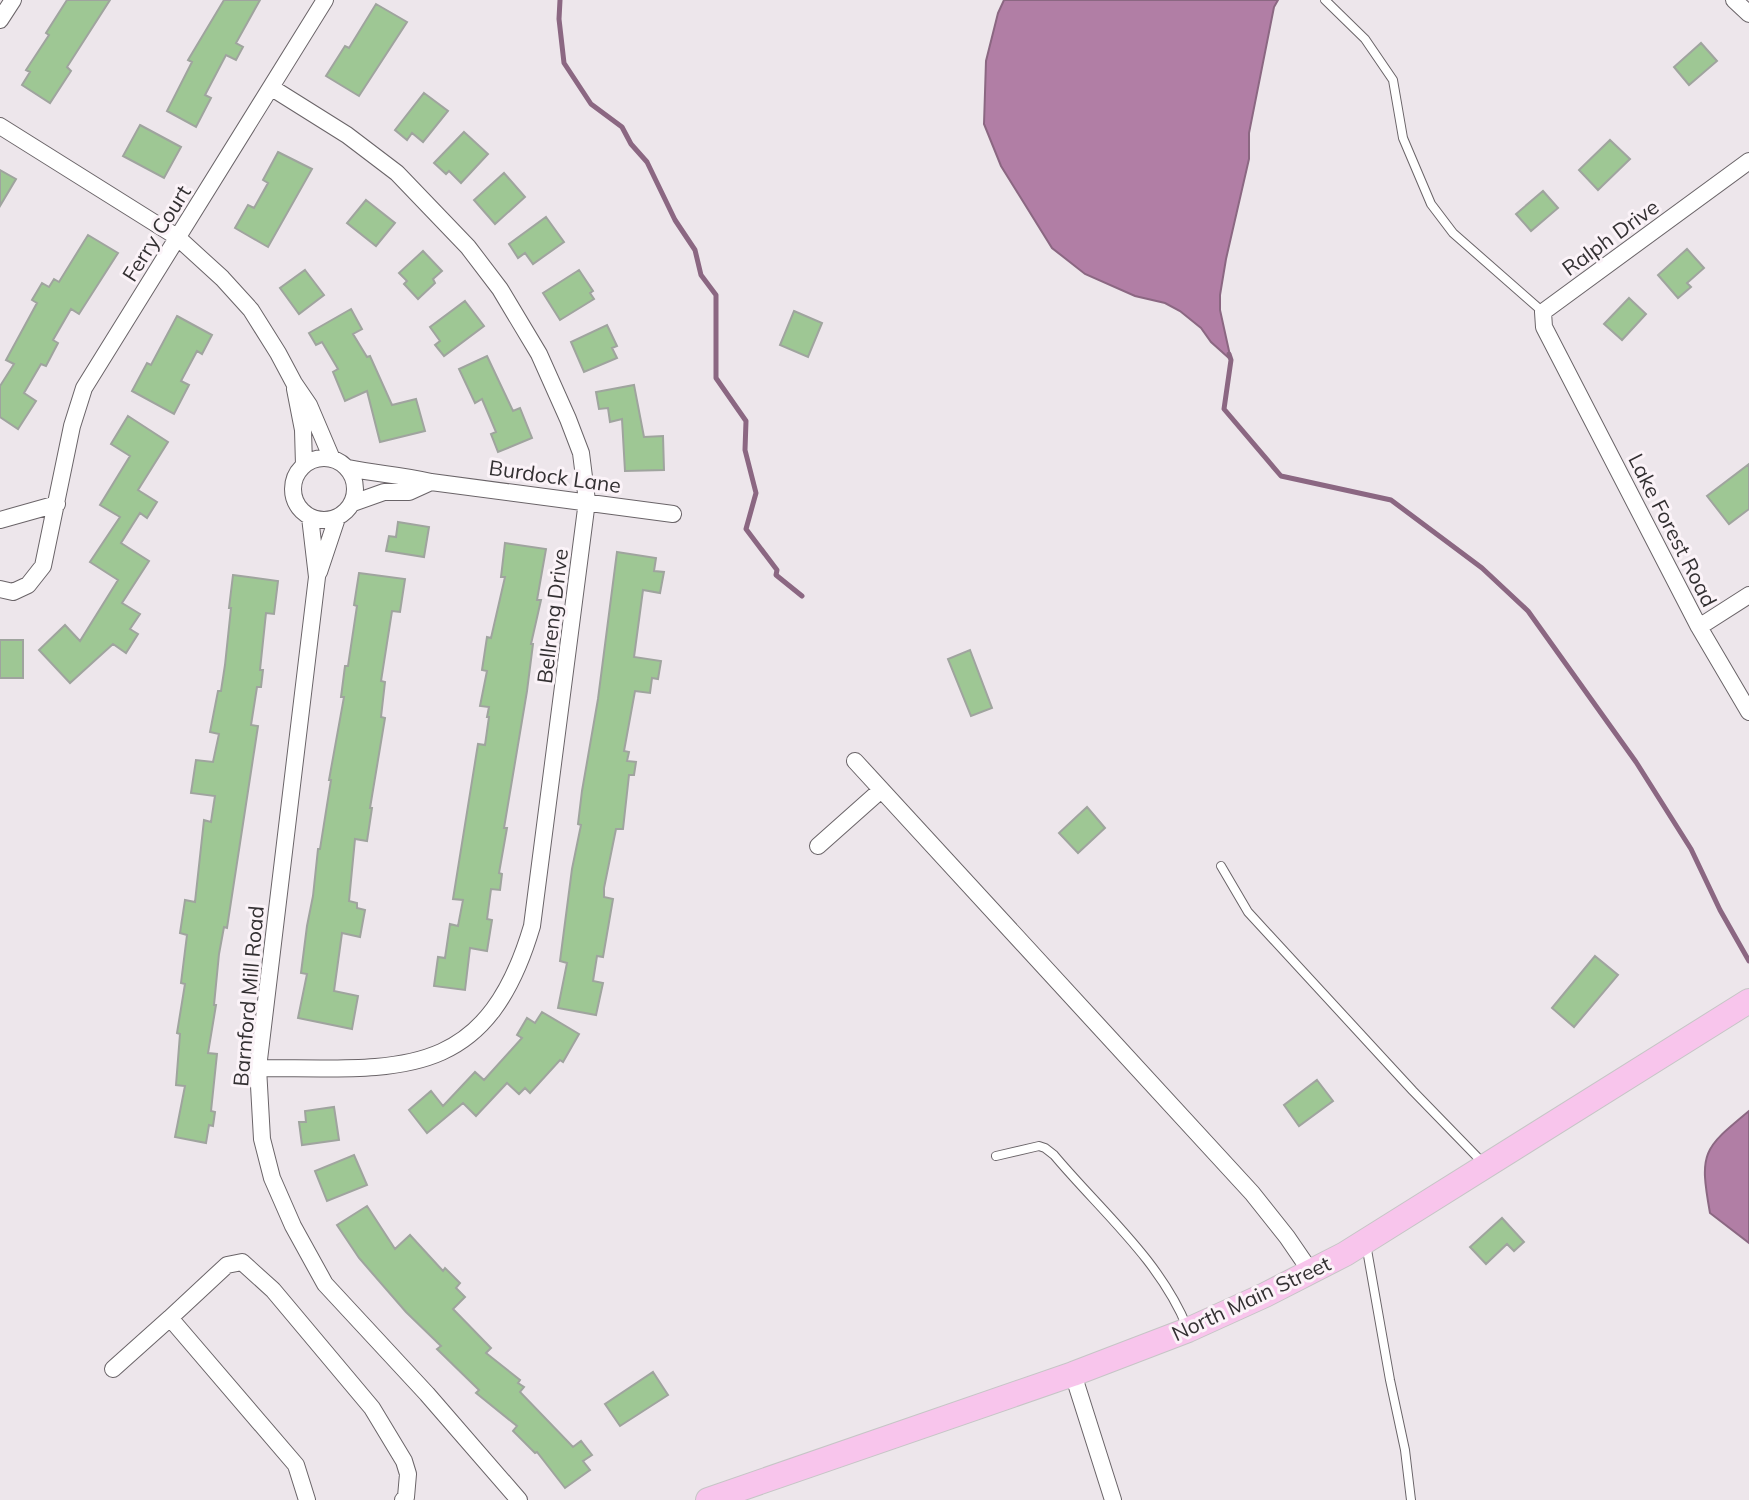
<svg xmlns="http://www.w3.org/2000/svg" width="1749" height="1500" font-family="Mulish,sans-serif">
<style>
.water{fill:#b17ea5;stroke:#8b6782;stroke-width:2}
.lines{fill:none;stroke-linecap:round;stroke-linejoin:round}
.stream{stroke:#8b6782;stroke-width:5}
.building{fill:#9ec794;stroke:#9fa49e;stroke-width:2}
.service-casing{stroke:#6a6468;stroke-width:10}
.minor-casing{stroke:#6a6468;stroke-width:18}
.primary-casing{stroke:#c6c5c6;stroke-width:26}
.service{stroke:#fff;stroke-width:8}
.minor{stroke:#fff;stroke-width:16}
.primary{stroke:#f8c5ec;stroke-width:24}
.labels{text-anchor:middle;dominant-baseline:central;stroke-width:6;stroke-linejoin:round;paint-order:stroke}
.street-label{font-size:21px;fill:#333032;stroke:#fbf3f8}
</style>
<rect width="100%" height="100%" fill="#ede6eb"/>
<path class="water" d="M1004,0H1278L1274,7L1249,133V159L1226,259L1220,295V310L1231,360L1211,342L1201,328L1180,311L1165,303L1135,296L1085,274L1052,248L1001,166L984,124L986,61L998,13Z
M1749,1111V1243L1710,1213C1699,1152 1703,1149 1749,1111Z"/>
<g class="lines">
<path class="stream" d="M560,0L559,19L564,63L591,104L622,127L631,144L647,162L675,220L695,250L701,275L716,295V378L746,421L745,450L756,493L746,529L777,570L776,575L802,596
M1229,354L1231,360L1224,409L1281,476L1391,500L1482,568L1528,611L1636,762L1691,849L1720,910L1749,961"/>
</g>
<path class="building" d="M67,0H110L67,67L71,71L50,103L22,85L30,72L26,70L49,35L46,33Z
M224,0H260L236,43L243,47L236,60L226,55L205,95L211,98L196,127L167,111L192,62L188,60Z
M376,4L407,22L359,96L326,76L345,46L349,48Z
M1701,43L1717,61L1689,85L1674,67Z
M424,93L448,111L423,142L412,133L407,140L395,130Z
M140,125L181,147L164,178L123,156Z
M464,132L488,154L461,183L449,171L446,174L434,163Z
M1610,140L1630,159L1598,190L1579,170Z
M278,152L312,169L268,247L235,228L248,205L254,208L268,183L263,180Z
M0,170L16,179L0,206Z
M504,173L525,197L495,224L474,200Z
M1543,191L1558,208L1531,231L1516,214Z
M366,200L395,223L376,246L347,223Z
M546,217L564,242L533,264L525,253L518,258L509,244Z
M88,235L118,253L79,314L71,309L53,340L58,343L46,366L41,364L24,393L36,401L18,429L0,417V386L14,364L6,360L37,303L32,300L42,283L49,287L54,279L59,282Z
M1687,249L1704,268L1687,283L1691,287L1678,298L1658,275Z
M423,251L442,271L433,279L435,283L418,299L404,284L407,281L399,273Z
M305,270L324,295L299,314L280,288Z
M579,270L593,291L590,293L594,299L560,320L543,293Z
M1629,298L1646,314L1622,340L1604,324Z
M465,301L484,326L444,356L435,345L440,341L430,327Z
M351,309L362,329L353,334L367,357L370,356L392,405L416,399L425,431L380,442L367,391L345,401L333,372L338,369L322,342L316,345L309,333Z
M794,311L822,323L808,357L780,345Z
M177,316L212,335L202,354L197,351L181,381L189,385L174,414L132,391L147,363L151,365Z
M607,325L617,346L612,348L617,358L584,372L571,342Z
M487,356L513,411L520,408L532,438L498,452L491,434L496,432L482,399L475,403L459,369Z
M634,385L644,437L663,436L664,470L625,471L622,419L610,422L608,408L599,409L596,392Z
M128,416L168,442L138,490L157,502L147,518L140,513L121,543L149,561L122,603L140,614L130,629L138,634L126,653L113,644L70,683L39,650L65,625L80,641L118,580L90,562L120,517L100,505L130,456L111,444Z
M1749,464V509L1729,524L1707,496Z
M398,522L429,527L424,557L386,551L389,536L396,537Z
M505,543L546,549L537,600H541L531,644H533L527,691L504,828H507L499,873L502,874L500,890L491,889L487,919L492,920L487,951L470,948L465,990L434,986L438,957L445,958L450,924L458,926L463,900L453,899L478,744L485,745L489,717H487L489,707L480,706L487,671L482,670L487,637L491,638L505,577H501Z
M617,552L656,558L654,571L664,572L660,593L643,590L634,657L661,661L658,679L652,678L650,693L635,691L624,751L629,752L627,761L636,762L634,775H629L623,829H616L604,888V897L613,899L603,957L597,956L593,981L603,983L596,1015L558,1008L567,963L560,961L572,869L581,825L578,824L582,791L598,699Z
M359,573L405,579L400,612L392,611L381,681L385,682L381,717L385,718L370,808H372L367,841L355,839L349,901L357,903V908L365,910L360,937L342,933L334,991L358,996L352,1029L298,1018L307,974L301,973L307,926L313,896L318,849H320L331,780H329L344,697H341L345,666H348L357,606L354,605Z
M233,575L278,581L274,614L266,613L260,670H263L261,687H257L251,725L258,726L227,928L224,927L219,954L214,1005H216L208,1053L217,1054L211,1111L215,1112L213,1126L209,1125L206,1143L175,1137L185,1086L176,1085L180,1034L177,1033L185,984L181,983L187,935L180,933L185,900L195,902L204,820L211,822L215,796L191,793L196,760L213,762L219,734L210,732L218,691H221L225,665L231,608H229Z
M0,640H23V678H0Z
M970,650L992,708L971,716L948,659Z
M1087,807L1105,828L1078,853L1059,833Z
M1595,956L1618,975L1574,1027L1552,1008Z
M542,1012L579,1034L563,1062L560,1060L530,1093L525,1088L519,1094L507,1083L476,1116L463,1103L427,1133L409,1110L431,1091L443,1106L475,1072L484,1080L522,1038L517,1035L527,1018L535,1023Z
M1317,1080L1333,1101L1299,1126L1284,1105Z
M334,1107L339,1140L302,1145L299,1122H306L305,1111Z
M354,1155L367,1185L327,1201L315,1171Z
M367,1206L395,1249L410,1235L443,1271L445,1268L460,1283L456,1288L465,1297L453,1309L491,1348L486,1353L520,1380L518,1383L524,1387L520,1392L573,1447L581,1441L592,1455L583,1461L590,1470L565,1488L537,1452L535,1453L513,1431L517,1426L476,1393L479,1390L437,1349L441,1346L406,1312L359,1258L337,1225Z
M1502,1218L1524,1242L1514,1251L1507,1244L1486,1264L1470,1247Z
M653,1372L668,1395L620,1426L605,1404Z"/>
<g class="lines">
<g class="service-casing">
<path id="service" d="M1325,0L1365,39L1393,80L1403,138L1431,204L1453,233L1543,312
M1221,866L1248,912L1413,1091L1484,1164
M996,1156L1039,1146L1045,1148L1054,1155C1100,1210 1160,1260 1187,1327
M1366,1244L1390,1380L1405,1450L1411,1500"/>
</g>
<g class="minor-casing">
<path id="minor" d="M1734,0L1749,14
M0,20L13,0
M0,126L177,237L222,278L251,310L278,353L294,383L309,405L332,459
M1749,161L1543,312L1544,327L1699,627L1749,712
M295,389L303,430L304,465
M293 489a31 31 0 1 1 62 0a31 31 0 1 1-62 0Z
M348,468C376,474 404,475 431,482L673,514
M353,503L384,492H409L431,482
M310,517L317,577L258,1068L262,1139L272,1178L293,1226L325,1284L427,1394L519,1500
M0,520L57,504
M319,572L337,518
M0,589L13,592L28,585L43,566L72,426L84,388L325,0
M1699,627L1749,595
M855,761L1252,1193L1287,1237L1311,1272
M818,846L881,790
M258,1068C397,1068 485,1085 532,926L587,501L581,453L568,419L539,354L500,289L468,247L397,173L347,135L272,88
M113,1369L170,1318
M1073,1374L1113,1500
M307,1500L296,1465L170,1318L227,1265L242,1262L273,1290L372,1408L404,1461L408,1474L406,1497L403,1500"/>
</g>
<g class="primary-casing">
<path id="primary" d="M708,1500L1073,1374L1188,1330L1265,1295L1345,1254L1749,1001"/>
</g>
<use href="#service" class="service"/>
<use href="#minor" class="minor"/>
<use href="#primary" class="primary"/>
</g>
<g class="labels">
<g class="street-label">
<text transform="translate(156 233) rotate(-58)">Ferry Court</text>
<text transform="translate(1610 237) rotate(-36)">Ralph Drive</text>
<text transform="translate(555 476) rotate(8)">Burdock Lane</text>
<text transform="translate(1673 530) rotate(63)">Lake Forest Road</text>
<text transform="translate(552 616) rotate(-83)">Bellreng Drive</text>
<text transform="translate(248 996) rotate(-85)">Barnford Mill Road</text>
<text transform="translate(1251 1298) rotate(-25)">North Main Street</text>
</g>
</g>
</svg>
